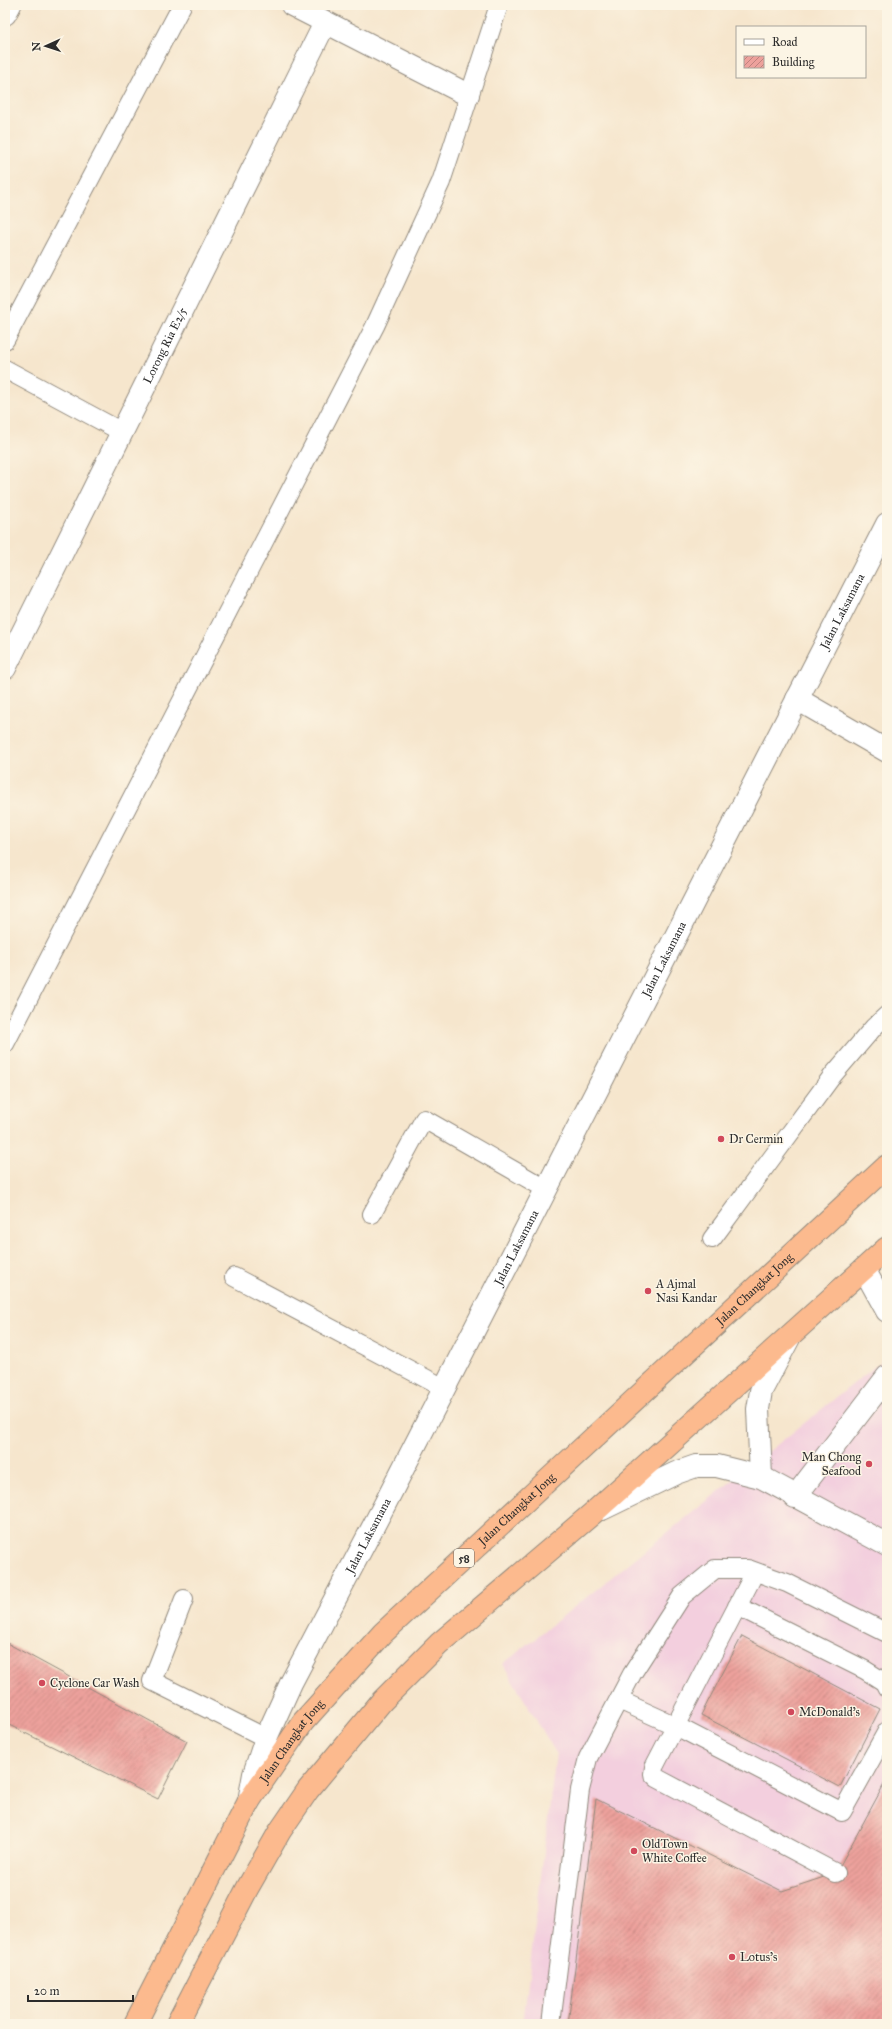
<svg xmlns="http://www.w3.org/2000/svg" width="892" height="2029" font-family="'IM FELL Great Primer',serif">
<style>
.built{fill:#f3cfde}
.building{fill:url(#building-hatch)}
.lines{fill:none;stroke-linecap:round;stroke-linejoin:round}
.service-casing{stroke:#90887c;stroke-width:20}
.minor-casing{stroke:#90887c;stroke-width:24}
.tertiary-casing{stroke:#90887c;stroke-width:24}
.trunk-casing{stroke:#90887c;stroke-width:24}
.service{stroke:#fff;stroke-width:18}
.minor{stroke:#fff;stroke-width:22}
.tertiary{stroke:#fff;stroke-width:22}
.trunk{stroke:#fcba8e;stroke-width:22}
.poi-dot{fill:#d1495b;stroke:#fcf5e5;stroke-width:1.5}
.labels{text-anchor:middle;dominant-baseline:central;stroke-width:3;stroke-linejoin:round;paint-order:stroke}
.shield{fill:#fcf5e5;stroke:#6a6863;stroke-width:1}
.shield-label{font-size:11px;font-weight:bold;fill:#2b2b2b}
.street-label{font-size:12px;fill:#2b2b2b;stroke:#fcf5e5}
.poi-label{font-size:12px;fill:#2b2b2b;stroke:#fcf5e5;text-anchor:start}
</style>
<defs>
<pattern id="building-hatch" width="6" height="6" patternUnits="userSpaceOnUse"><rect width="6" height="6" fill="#eda19c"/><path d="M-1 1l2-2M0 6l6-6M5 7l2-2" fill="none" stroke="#c0837f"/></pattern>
</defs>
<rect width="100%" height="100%" fill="#fcf5e5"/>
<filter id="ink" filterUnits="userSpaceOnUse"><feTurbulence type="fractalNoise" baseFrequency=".025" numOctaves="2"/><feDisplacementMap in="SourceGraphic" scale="8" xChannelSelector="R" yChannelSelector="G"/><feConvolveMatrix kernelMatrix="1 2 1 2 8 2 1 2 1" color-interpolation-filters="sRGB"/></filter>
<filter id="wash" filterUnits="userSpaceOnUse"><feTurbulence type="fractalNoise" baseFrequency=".012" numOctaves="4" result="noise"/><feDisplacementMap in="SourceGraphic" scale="16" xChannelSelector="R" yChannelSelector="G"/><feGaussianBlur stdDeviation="0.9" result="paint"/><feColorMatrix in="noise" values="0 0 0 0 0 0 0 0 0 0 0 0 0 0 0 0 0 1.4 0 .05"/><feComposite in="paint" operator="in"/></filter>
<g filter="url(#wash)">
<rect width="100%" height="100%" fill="#f6e6cd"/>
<path class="built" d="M887,1357V2024H523L556,1753L503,1664Z"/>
<g id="blocks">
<path class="building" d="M742,1636L880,1709L840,1787L701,1715Z
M5,1642L187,1741L158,1799L5,1723Z
M887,1779V2024H568L596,1799L782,1891L836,1873Z"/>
</g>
</g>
<g filter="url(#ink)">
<use href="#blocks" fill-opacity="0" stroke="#90887c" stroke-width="1"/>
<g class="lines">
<g class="service-casing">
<path id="service" d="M5,340L182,5
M5,369L122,432
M5,1044L375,326L441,182L499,5
M372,1214L424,1119L546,1189
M712,1239L833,1075L874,1027L887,1015
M234,1277L444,1388
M755,1572L654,1767L653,1774L657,1778L836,1873
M184,1599L152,1681L266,1738
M737,1606L865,1670L884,1682L887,1688
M619,1700L676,1726L842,1812L887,1731
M551,2024L580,1790L588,1758L632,1674L682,1596L715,1569H748L787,1583L887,1633"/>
</g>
<g class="minor-casing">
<g id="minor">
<path d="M292,5L468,95"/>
<path d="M5,14L10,5"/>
<path id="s1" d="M5,668L325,23"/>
<path d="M864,1269L887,1311"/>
<path d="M761,1477L758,1409L761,1391L789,1338"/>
<path d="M795,1497L887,1377"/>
<path d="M602,1509L676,1473L696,1466H717L761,1477L887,1545"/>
</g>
</g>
<g class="tertiary-casing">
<g id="tertiary">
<path d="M797,699L887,751"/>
<path id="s2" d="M249,1801L254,1774L266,1738L291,1683L386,1502L887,524"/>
</g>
</g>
<g class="trunk-casing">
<g id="trunk">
<path id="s3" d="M135,2024L249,1801L303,1722L383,1633L887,1166"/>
<path d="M177,2024L248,1887L280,1831L308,1790L382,1701L439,1644L593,1513L887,1248"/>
</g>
</g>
<use href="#service" class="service"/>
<use href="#minor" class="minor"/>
<use href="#tertiary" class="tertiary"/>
<use href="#trunk" class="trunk"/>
</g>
</g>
<g class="poi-dot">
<circle cx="721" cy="1139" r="4"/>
<circle cx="648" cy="1291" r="4"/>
<circle cx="869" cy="1464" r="4"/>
<circle cx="42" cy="1683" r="4"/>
<circle cx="791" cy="1712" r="4"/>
<circle cx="634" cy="1851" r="4"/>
<circle cx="732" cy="1957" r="4"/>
</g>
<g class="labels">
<rect class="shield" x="454" y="1549" width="20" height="18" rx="3"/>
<g class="shield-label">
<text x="464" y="1558">58</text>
</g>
<g class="street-label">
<text stroke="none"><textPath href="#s1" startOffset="360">Lorong Ria E2/5</textPath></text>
<text stroke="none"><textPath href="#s2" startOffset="1331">Jalan Laksamana</textPath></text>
<text stroke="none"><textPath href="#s2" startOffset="940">Jalan Laksamana</textPath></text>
<text stroke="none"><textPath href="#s2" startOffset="616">Jalan Laksamana</textPath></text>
<text stroke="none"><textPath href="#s3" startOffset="972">Jalan Changkat Jong</textPath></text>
<text stroke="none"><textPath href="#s3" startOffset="648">Jalan Changkat Jong</textPath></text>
<text stroke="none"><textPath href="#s2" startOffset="292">Jalan Laksamana</textPath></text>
<text stroke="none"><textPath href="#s3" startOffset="324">Jalan Changkat Jong</textPath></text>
</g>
<g class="poi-label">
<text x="729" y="1139">Dr Cermin</text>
<text x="656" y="1284">A Ajmal<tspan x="656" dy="14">Nasi Kandar</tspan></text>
<text x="861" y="1457" text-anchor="end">Man Chong<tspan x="861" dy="14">Seafood</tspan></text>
<text x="50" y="1683">Cyclone Car Wash</text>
<text x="799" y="1712">McDonald's</text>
<text x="642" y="1844">OldTown<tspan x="642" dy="14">White Coffee</tspan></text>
<text x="740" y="1957">Lotus's</text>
</g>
</g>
<rect width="892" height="2029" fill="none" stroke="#fcf5e5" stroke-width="20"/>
<rect x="736" y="26" width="130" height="52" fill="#fcf5e5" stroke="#a8a49b"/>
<rect x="744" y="39" width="20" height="6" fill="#ffffff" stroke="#a8a49b"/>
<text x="772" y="46" font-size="12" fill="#2b2b2b">Road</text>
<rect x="744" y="56" width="20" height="12" fill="url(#building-hatch)" stroke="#a8a49b"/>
<text x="772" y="66" font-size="12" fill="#2b2b2b">Building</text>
<g transform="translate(46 46) rotate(267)" stroke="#fcf5e5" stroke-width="3" paint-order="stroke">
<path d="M0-3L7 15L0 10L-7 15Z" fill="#2b2b2b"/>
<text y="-6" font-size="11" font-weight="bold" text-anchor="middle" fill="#2b2b2b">N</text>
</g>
<path d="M28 1995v6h105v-6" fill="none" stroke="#2b2b2b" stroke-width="2"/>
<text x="34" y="1995" font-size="12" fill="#2b2b2b" stroke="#fcf5e5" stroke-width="3" paint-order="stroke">20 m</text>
</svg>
